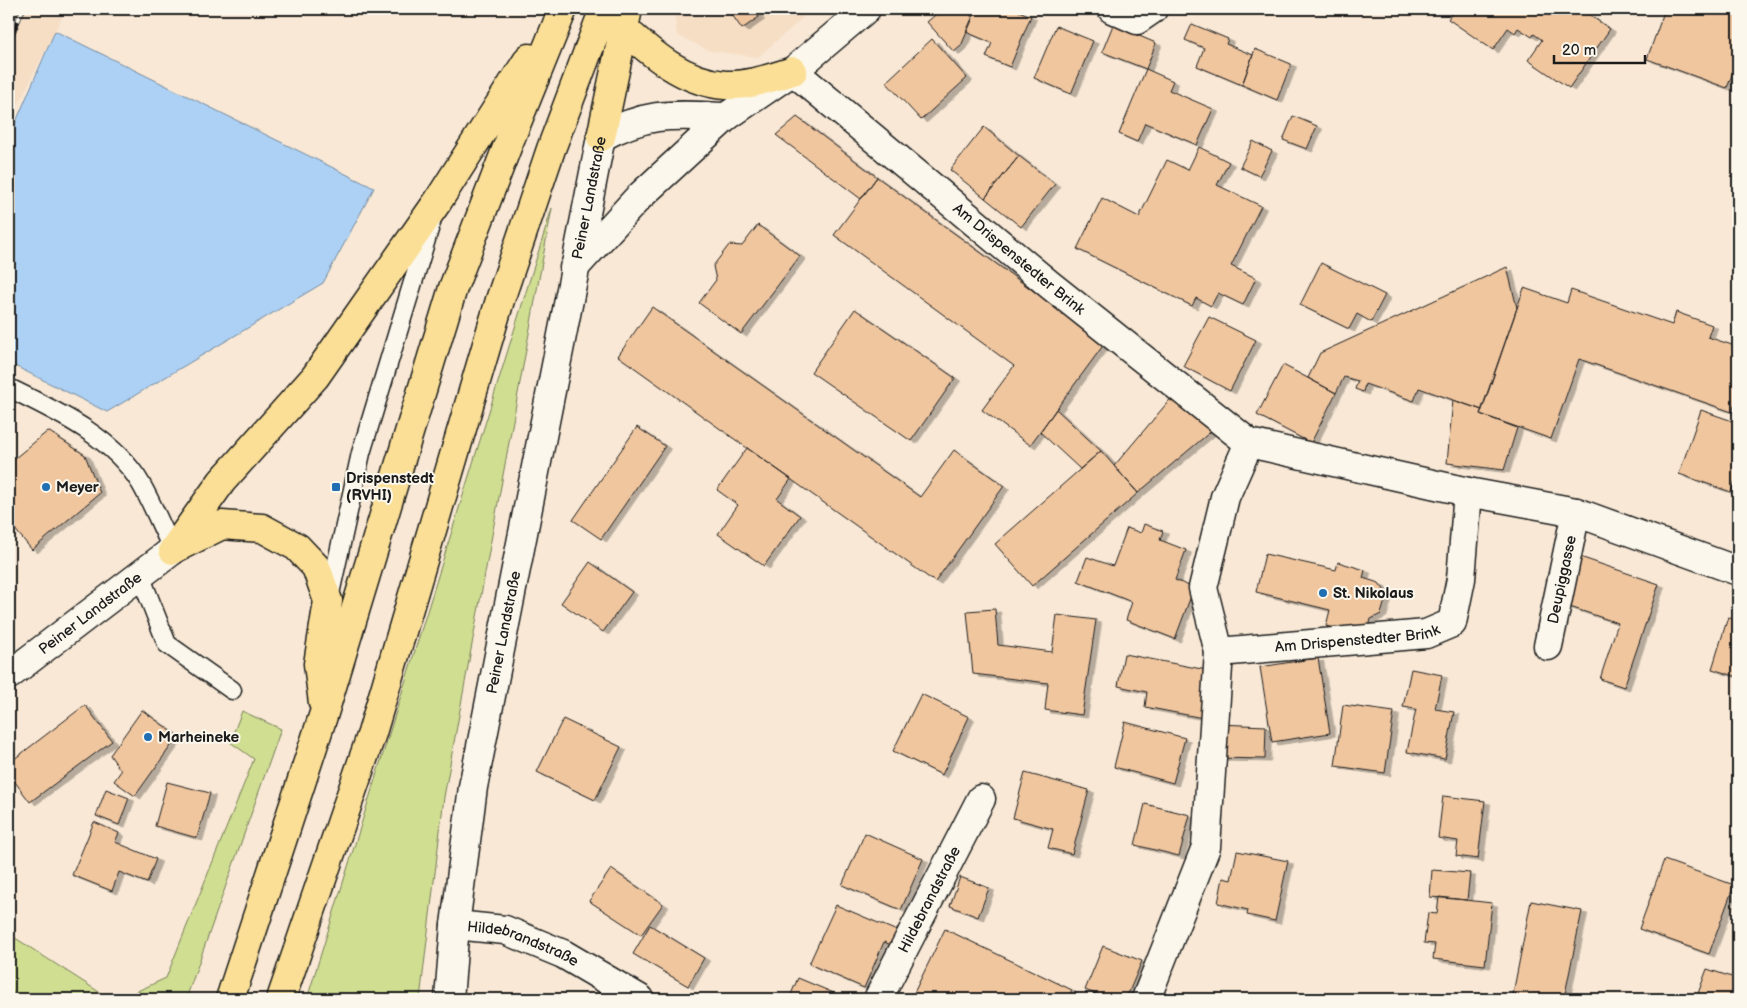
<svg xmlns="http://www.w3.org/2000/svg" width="1747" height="1008" font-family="'Balsamiq Sans',sans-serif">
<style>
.built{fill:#f6dec5}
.green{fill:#d0de92;stroke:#767d57}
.water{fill:#add1f5;stroke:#73899e}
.building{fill:#f0c69f;stroke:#1c1c1c;filter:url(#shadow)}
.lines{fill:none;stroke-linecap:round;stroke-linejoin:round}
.lane-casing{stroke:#1c1c1c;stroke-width:21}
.street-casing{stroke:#1c1c1c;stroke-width:31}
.secondary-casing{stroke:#1c1c1c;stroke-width:31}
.highway-casing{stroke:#1c1c1c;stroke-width:31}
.lane{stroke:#fbf7ec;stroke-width:18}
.street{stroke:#fbf7ec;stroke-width:28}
.secondary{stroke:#fbf7ec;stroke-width:28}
.highway{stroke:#fbdf96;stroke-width:28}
.rail-casing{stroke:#1c1c1c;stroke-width:5.5}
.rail{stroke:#fbf7ec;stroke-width:4;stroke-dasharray:11;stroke-linecap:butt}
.poi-dot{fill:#1f6fb2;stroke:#fbf7ec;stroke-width:2}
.labels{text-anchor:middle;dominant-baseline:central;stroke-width:4;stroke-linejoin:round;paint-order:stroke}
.street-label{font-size:15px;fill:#1c1c1c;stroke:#fbf7ec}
.poi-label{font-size:15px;font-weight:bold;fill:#1c1c1c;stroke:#fbf7ec;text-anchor:start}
</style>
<defs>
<filter id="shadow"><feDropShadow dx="5.5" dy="3" stdDeviation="0" flood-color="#0004"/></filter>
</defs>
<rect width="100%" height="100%" fill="#f8e8d5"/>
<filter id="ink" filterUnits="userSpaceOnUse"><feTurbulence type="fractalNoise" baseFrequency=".02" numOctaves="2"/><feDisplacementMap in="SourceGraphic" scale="10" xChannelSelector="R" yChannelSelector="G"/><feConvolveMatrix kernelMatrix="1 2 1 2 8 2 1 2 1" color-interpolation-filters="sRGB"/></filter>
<g filter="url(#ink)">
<path class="built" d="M9,9H66L9,123Z
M813,9L758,57L710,51L677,35L674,10Z"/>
<path class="green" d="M552,208L444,797L420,999H307Z
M242,711L281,729L186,999H120L166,978L254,759L230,742Z
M9,934L110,999H17L9,986Z"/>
<path class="water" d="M55,31L374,188L323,283L107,412L9,363V138Z"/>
<path class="building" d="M728,9H753L759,17L742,29Z
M942,9H965L973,18L961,46L954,52L927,22Z
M976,9H1014L1031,16L1010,67L986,57L992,43L966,32Z
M1455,9H1581L1610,29L1569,88L1528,60L1542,40L1534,34L1532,37L1518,28L1515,33L1508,28L1493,50L1448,19Z
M1665,9H1738V59L1727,88L1647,59Z
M1192,24L1228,39L1226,44L1253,55L1242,85L1197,66L1204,48L1185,40Z
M1113,25L1156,43L1146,69L1102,52Z
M1056,26L1093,41L1071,94L1034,78Z
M932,39L967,78L921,120L886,82Z
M1255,49L1291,64L1277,100L1242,85Z
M1146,69L1173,81L1169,90L1213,109L1197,145L1145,123L1137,142L1119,134Z
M1293,116L1317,126L1307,149L1283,140Z
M797,117L877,177L861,199L776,135Z
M984,127L1019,156L985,198L950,170Z
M1253,141L1272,151L1259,176L1240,167Z
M1199,147L1229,162L1217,185L1261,206L1231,266L1256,278L1243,305L1218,293L1211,306L1196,298L1192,306L1077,249L1102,198L1139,217L1167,160L1188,170Z
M1019,156L1055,184L1021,227L985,198Z
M877,177L1105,343L1030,445L982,410L1014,366L834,235Z
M758,225L800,256L741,334L699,303L716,280L713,266L729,245L742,246Z
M1321,263L1385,295L1371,322L1357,314L1349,329L1300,305Z
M1507,267L1517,308L1482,410L1419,388L1414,401L1365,384L1363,392L1355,389L1358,381L1344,377L1336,393L1308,378L1320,353Z
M1524,288L1567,303L1571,290L1672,325L1676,312L1712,325L1708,337L1738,347V395L1732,412L1579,359L1551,439L1480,414Z
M652,307L920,497L954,450L1004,486L935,582L618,356Z
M855,309L955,378L911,441L811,372Z
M1209,317L1256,340L1230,391L1183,366Z
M1283,365L1336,393L1311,443L1257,415Z
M1173,396L1215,428L1138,493L1114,466Z
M1453,400L1482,410L1480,414L1517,428L1504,470L1447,463Z
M1056,409L1101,451L1080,469L1040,432Z
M1701,410L1738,423V473L1731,492L1679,474Z
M637,427L665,446L601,539L573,520Z
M48,431L85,455L100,493L32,550L9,522V463Z
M747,448L791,479L777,499L800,516L764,566L718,534L738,505L717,490Z
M1101,451L1138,493L1032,586L995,544Z
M1144,524L1163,531L1160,540L1186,550L1175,580L1194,588L1175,639L1126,620L1132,602L1078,581L1087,557L1113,566L1127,528L1141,533Z
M1265,554L1336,570L1338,562L1365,570L1363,578L1379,583L1387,594L1381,614L1371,619L1368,630L1351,624L1349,632L1326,626L1330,610L1256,592Z
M1580,557L1659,584L1624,687L1600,679L1618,623L1564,605Z
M590,562L632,592L603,632L561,603Z
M995,609L998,645L1052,652L1057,615L1096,620L1082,715L1045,710L1048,683L973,674L967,611Z
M1728,617L1738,621V677L1712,669Z
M1124,654L1212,671L1203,718L1145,707L1147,692L1118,686Z
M1318,658L1330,733L1272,742L1260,667Z
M1411,669L1442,675L1435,709L1454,712L1445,759L1407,752L1416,709L1403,707Z
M921,694L969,717L942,775L893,751Z
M85,705L112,741L30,802L9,774V763Z
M1343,705L1394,712L1385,773L1335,766Z
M142,710L178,736L135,796L114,781L121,771L110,755Z
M563,719L621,747L595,800L537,772Z
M1125,722L1185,738L1173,783L1114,767Z
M1219,724L1266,726L1265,759L1218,758Z
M1025,773L1089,790L1072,854L1048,848L1053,829L1013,818Z
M167,782L210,793L197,838L155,826Z
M106,789L129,798L119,825L96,816Z
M1443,796L1485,801L1478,859L1456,856L1458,841L1438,838Z
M1145,804L1190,815L1179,856L1135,845Z
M94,822L119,833L115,842L156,859L147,883L119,872L112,891L72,875Z
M865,833L923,859L901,910L842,885Z
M1237,851L1288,861L1275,921L1247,915L1248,910L1218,903L1223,878L1231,880Z
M1664,860L1734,885L1709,954L1639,929Z
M611,869L663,904L641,935L589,901Z
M1432,870L1470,873L1467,900L1430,897Z
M960,877L989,888L978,917L950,906Z
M1439,897L1492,903L1485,965L1433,959L1435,944L1424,943L1428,913L1437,914Z
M1531,901L1582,911L1564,999H1512Z
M836,905L897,931L891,945L884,942L864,988L809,964Z
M650,925L704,958L688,986L633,954Z
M945,929L1072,990L1067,999H911Z
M1103,946L1142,961L1126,999H1109L1085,990Z
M1707,969L1738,979V999H1696Z
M798,978L848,999H789Z"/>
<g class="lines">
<g class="lane-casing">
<path id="lane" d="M9,388C56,411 113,437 141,484C153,505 162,528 173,550
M140,575L167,644L232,690
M329,598L361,453L431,223"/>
</g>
<g class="street-casing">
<g id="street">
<path d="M1112,9L1137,20L1153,9"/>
<path id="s1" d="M793,71L1050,285L1249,443L1468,492L1576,512L1738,571"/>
<path d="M601,137C649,111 674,115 726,117"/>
<path d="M574,268L638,198L726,117L793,71L866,9"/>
<path id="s2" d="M1548,646L1576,512"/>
<path id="s3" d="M1219,652L1426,634L1452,623L1461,579L1468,492"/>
<path id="s4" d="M878,999L981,799"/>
<path d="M1146,999L1206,847L1219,652L1203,588L1225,497L1249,443"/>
</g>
</g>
<g class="secondary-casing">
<g id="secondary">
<path id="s5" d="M9,675L173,550"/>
<path id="s6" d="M455,925L505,930L563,954L640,999"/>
<path id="s7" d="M449,999L455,925L473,787L601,137"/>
</g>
</g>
<g class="highway-casing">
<path id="highway" d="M623,28C652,54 684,82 725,85C748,86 771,78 793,71
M601,137L628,9
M176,548L222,525L262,528L297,547L316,567L328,601L318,664L323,703
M173,550L222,481L315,377L438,201L529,58
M230,999L324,713L453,288L509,142L563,9
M281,999L372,733L500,300L551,149L604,9"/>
</g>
<use href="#lane" class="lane"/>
<use href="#street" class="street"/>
<use href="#secondary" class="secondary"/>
<use href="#highway" class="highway"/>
<g class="rail-casing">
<path id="rail" d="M9,41L23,9"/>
</g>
<use href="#rail" class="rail"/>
</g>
</g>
<g class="poi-dot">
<circle cx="46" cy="487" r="5"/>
<rect x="331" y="482" width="10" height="10" rx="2.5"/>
<circle cx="1323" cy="593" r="5"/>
<circle cx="148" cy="737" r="5"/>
</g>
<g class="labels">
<g class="street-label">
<text stroke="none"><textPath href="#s7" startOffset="814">Peiner Landstraße</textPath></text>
<text stroke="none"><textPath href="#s1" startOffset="294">Am Drispenstedter Brink</textPath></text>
<text stroke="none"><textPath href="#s2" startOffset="68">Deupiggasse</textPath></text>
<text stroke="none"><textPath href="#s5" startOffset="102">Peiner Landstraße</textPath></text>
<text stroke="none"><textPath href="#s7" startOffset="371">Peiner Landstraße</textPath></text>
<text stroke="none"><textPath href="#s3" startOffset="139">Am Drispenstedter Brink</textPath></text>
<text stroke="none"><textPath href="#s4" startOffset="112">Hildebrandstraße</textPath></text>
<text stroke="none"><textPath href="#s6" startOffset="71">Hildebrandstraße</textPath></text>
</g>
<g class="poi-label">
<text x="346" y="478">Drispenstedt<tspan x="346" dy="17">(RVHI)</tspan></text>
<text x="56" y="487">Meyer</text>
<text x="1333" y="593">St. Nikolaus</text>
<text x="158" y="737">Marheineke</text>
</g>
</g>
<rect width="1747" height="1008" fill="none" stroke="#fbf7ec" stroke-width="30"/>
<rect x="15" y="15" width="1717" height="978" fill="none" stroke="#1c1c1c" stroke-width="2" filter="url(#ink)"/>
<path d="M1554 55v8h91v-8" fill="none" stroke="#1c1c1c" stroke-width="2.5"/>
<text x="1562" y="55" font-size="15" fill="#1c1c1c" stroke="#fbf7ec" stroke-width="4" paint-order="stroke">20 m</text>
</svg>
